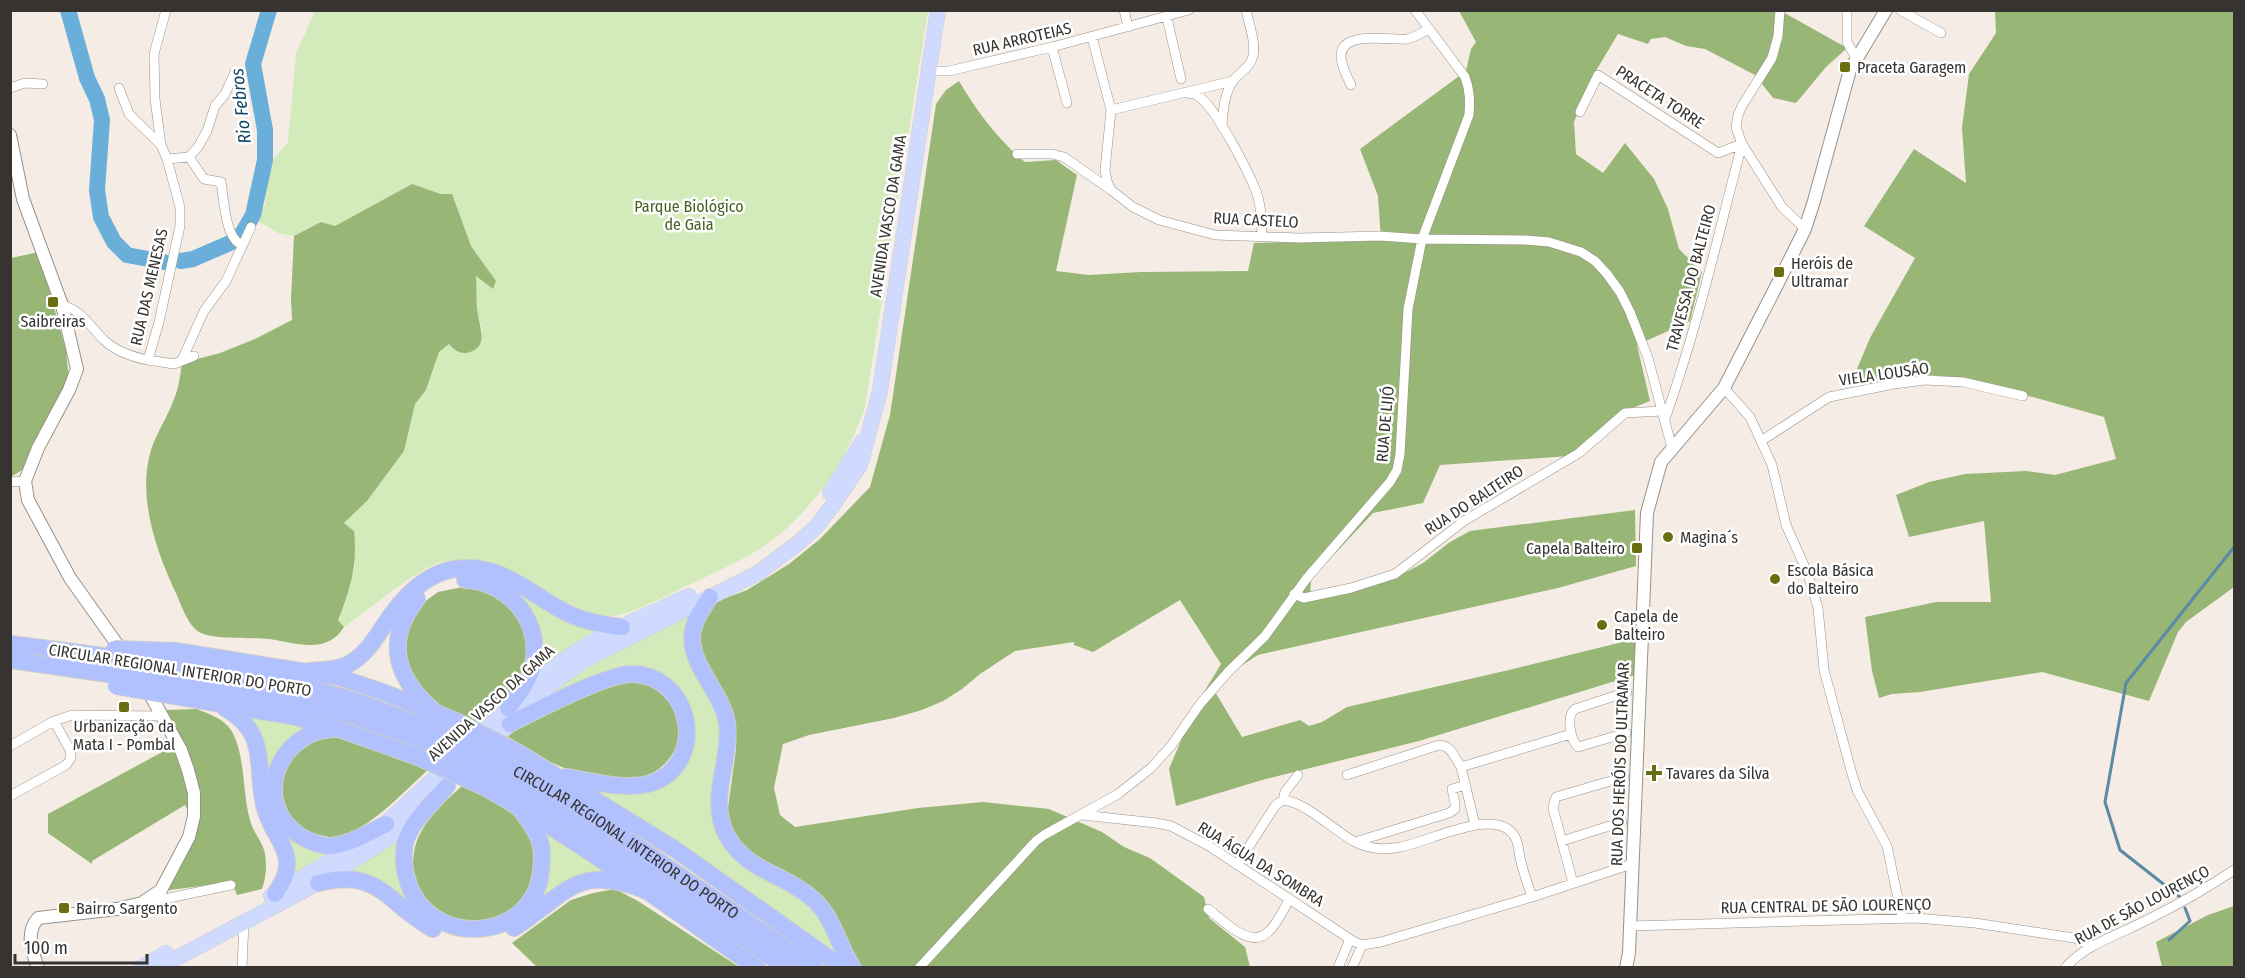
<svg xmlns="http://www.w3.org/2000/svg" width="2245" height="978" font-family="'Fira Sans Condensed',sans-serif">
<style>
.green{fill:#d3ebbb}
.forest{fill:#98b676}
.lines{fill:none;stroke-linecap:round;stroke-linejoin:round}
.stream{stroke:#5a8aa6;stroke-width:3}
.river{stroke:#6aafd9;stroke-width:16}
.minor-casing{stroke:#989189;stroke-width:10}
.tertiary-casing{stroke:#989189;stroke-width:14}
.primary-casing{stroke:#cfcecd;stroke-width:16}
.motorway-casing{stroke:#cfcecd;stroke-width:18}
.minor{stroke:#fff;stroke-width:9}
.tertiary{stroke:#fff;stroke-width:12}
.primary{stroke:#d0dafe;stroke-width:15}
.motorway{stroke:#b1c1fe;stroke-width:16}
.motorway-bridge-casing{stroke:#cfcecd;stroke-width:18;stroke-linecap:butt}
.motorway-bridge{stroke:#b1c1fe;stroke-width:16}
.poi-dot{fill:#6a6e11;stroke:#fff;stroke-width:2}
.labels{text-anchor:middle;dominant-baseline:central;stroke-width:5;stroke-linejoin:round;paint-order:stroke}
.street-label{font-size:16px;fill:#363330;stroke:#fff}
.poi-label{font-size:16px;fill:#363330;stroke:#fff;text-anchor:start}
.park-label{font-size:16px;fill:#46611f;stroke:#fff}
.water-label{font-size:18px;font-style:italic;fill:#0f4764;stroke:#fff}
</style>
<rect width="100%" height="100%" fill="#f5ede5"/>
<path class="green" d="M315,11H928L865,407C847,461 813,511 766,545C738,564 704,577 674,592C651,603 619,622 592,615C581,612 570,605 560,599C524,580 484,552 442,562C418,567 366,612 344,627L337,620L355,566L344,523L367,501L404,451L415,404L426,390L439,352L449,344L483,332L478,315L476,275L493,289L496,281L471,246L451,194H441L412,184L335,226L321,222L294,236L278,233L258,221L265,205L270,167L274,158L288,142L296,54Z
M506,586L594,631L574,644L533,676Z
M691,612L719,725L720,742L712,813L814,908L840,957L585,787L655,786L692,734L541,700L582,667Z
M247,714L313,727L269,798L337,852L288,878Z
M538,828L612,876L531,908Z
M403,832L417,910L345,873Z"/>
<path class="forest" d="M1459,11H1781L1847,48L1826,67L1796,103L1773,98L1755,75L1705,49L1686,46L1665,37L1651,39L1648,44L1618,34L1597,69L1574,122L1576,154L1603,173L1625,143L1654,179L1668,209L1679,249L1702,272L1690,321L1637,345L1650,401L1625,411L1569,456L1440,465L1423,503L1373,513L1311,579L1310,597L1399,576L1423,563L1450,542L1470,531L1635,510L1636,566L1558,588L1258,655L1211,685L1242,737L1300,720L1309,726L1322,722L1347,707L1509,670L1639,638L1635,675L1419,741L1262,780L1176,806L1169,769L1195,707L1221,664L1180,600L1093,652L1074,645V642L1015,651L980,674L962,689L943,701L922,710L894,718L809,735L783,744L774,788L780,815L795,827L918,808L983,802L1049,809L1102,832L1124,847L1150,858L1204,897L1209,918L1245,947L1250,967H856L831,911L745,856L730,826L728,808L736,749L734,722L700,656L699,624L718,601L747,590L789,564L820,539L870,487L890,415L936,104L946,90L959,81C976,110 999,141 1025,162L1056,160L1077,175L1056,271L1089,275L1141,272L1248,271L1254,243L1381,240L1378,196L1360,149L1466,71L1471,49L1476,42Z
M1995,11H2234V587L2186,622L2178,632L2149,701L2042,672L1920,692L1892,694L1879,698L1872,671L1865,617L1936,602H1991L1984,521L1909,537L1896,495L1929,482L1965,474L2026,471L2055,475L2116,459L2104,417L2033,397L1972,386L1932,375L1905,378L1868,390L1852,381L1870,338L1915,258L1864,226L1914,149L1966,183L1962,128L1969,74L1996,33Z
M412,184L441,194H452L471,246L496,281L493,289L476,276C477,289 476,303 478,315C480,328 488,346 470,352C461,355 455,351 449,344L439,352L426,390L415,404L404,451L367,501L344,523L354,531C358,564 350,590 338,620L344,627C327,655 296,643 269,639C251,637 216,640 201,633C188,627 181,604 175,591C157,553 139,501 149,458C153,437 167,419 174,399C179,388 180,375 182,363L220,353L255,339L292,320L291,299L294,236L321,222L335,226Z
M39,252L66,351L69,381L28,466L11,477V258Z
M463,587L482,589L513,609L524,629L528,652L525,673L515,689L479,724L431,701L404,668L406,625L419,606L438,592Z
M624,680C637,681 648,682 659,689C697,713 681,767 640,778C633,780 625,778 618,778C569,776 547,762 507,736L541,714Z
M197,709C209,714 224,719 231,730C246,755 242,793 250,820C253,832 262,841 265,853C267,866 266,877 262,889L237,895L232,882L162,891L197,829L185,805L92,861V864L48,833V814L177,744L164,710Z
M342,737L429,769C404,791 370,830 337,837C332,839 325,836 320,835C277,828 269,766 306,744C317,738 330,738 342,737Z
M462,786C492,796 527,814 533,849C548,940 414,945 413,869C413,858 414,844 420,834C429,815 447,800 462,786Z
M615,889L638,901L739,967H537L512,943L571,900L593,893Z
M2234,906V967H2162L2156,942L2208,915Z"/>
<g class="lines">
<path class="stream" d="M2180,897L2120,850L2105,802L2126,683L2234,547
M2169,940L2190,921L2185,908"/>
<path class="river" d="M68,10L87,78L97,99L102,120L97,190L101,217L114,242L127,255L164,262
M181,261L193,259L239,239L253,215L265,160V130L253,64L269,10"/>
<g class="minor-casing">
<path id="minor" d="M1124,10L1128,27
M1780,10L1778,36L1772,58L1742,106L1738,115L1736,127L1742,144L1782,207L1805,229
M1847,10V42L1856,58
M1900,10L1941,33
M1167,18L1181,79
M1092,37L1111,110L1105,170L1107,181L1111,190L1133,207L1159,220L1215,235L1299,238L1380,236L1422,239L1525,240L1549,242L1581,252L1595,261L1607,274L1620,292L1630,312L1648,358L1672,448
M1052,47L1067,103
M929,71H949L1052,47L1189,10
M1351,85C1347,77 1342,67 1341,58C1339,29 1391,41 1407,39C1415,37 1422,33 1429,29
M10,88L25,83L43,84
M1185,93C1189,93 1195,94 1198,96C1215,106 1248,171 1256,191C1262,206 1261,222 1262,237
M1111,110L1233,81
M1580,112L1598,75L1718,153L1742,144
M1222,127C1223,112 1224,94 1233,81C1239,72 1250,69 1253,56C1256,42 1249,25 1246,10
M161,145L155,99L154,54L166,10
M1017,154H1052L1064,157L1111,190
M189,157L204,179L221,182C224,199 225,239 242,245
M189,157L198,147L207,131L215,106L225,94L234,74
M167,159L189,157
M62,305C82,310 90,327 105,341C116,351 133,357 148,360L159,322L180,226V207L167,159L161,145L129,114L119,88
M148,360L174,364L194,356
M182,360L204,311L226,281L251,227
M1724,388L1750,417L1772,465L1786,525L1808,574L1818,608L1824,670L1852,774L1857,790L1887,846L1902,918
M1665,419C1697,329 1718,236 1742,144
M1761,441L1829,397L1894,384L1925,380L1963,382L2023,396
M10,482L25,481
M1294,594L1304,598L1351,588L1395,574L1464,521L1579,453L1625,413L1662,411
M1626,733L1578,747C1570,739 1566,716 1575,709L1627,692
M10,746L54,721L72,715L161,716
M1347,775L1439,745C1451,745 1455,758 1461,767
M10,796L66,765L71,758L70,750L54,721
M1283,801L1285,792L1298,775
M1082,815L1156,823L1171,826L1209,846L1353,941L1362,945L1381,942L1532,897L1632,864
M1475,825L1461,767L1571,734
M1562,841L1622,822
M1355,842L1449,813L1455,809V803L1452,789L1466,785
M1237,865L1275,806C1278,803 1281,800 1287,801C1304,802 1338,833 1355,842C1369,849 1386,850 1400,847C1428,843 1499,803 1516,839C1519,846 1519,855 1521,862C1524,874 1528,885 1532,897
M1573,883L1553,808L1556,797L1624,777
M145,903L231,885
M1208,909C1223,920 1251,951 1269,931C1278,923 1283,909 1290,899
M1630,926L1916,918L1975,923L2074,938L2092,946
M242,968L244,922
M919,968L1036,841L1044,835L1118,794L1151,768L1171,746L1200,704L1229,671L1265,636L1307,578L1390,482L1397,470L1400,454L1408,309L1422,239L1469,115C1470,101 1470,90 1465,77L1415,10
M1338,968L1350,939
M1352,968L1362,945
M2065,968C2087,943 2121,934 2149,919C2179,904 2207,888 2234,870"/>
</g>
<g class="tertiary-casing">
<path id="tertiary" d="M10,135L23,199L62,305L77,369L69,390L38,448L25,481L28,500L70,578L124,654
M38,968C32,951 25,933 38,918L117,909L142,903L161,890L189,837L194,816V793L188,770L181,750L147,689
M1626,968L1629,953L1647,513L1661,462L1724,388L1780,279L1805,229L1814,201L1850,70L1886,10"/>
</g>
<g class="primary-casing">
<path id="primary" d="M830,493L862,442
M472,742C506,711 539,676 577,651C612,629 652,613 689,596
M485,748L549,686L585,660L758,573L797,544L816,527L833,505L860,465L880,391L938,10
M271,896L372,836L453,761
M141,968L166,953
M158,968L318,883L389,838L420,810"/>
</g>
<g class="motorway-casing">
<g id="motorway">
<path d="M465,580C508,581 545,623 532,668C528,683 518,696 508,708"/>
<path d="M710,597C701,611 692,623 692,639C693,669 722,693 727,723C732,761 707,799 727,836C747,872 786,874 814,900C834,918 838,946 853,968"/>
<path d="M417,599C383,642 397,680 435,712"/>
<path d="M10,644L58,650"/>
<path d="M176,651L338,677L383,692L456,721"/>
<path d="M10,660L32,663"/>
<path d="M176,666L305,687L353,700L443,733"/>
<path d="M309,671C321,670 333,670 345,666C363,658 373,642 383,627C402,598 427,569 465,568C505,566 535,598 569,614C586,622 602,625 622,627"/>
<path d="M177,684L300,702L351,715L431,744"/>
<path d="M174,696L296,717L339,729L418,757"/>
<path d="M225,708C269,733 255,764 264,805C273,843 304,853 275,894"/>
<path d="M510,724C535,711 606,674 632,674C694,675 709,767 648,784C622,790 591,781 566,777"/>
<path d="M332,729C276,733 251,804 300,836C309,841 319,846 330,846C351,844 368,833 386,824"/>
<path d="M519,753L676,850L843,968"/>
<path id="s1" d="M507,765L571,801L815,968"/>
<path d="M495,776L564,816L787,968"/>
<path d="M447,786C434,802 413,819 406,840C402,854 404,872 409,885C433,950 534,941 541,871C542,860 543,849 539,839C534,826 525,816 517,805"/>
<path d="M484,787C579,840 667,906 757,968"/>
<path d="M318,883C380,867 387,904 433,929"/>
<path d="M514,928C567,894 577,862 647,891"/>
</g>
</g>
<use href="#minor" class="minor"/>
<use href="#tertiary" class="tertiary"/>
<use href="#primary" class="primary"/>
<use href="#motorway" class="motorway"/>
<g class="motorway-bridge-casing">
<path id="motorway-bridge" d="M114,649L176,651
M58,650L176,666
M32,663L177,684
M116,686L174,696
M456,721L519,753
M443,733L507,765
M431,744L495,776
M418,757L484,787"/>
</g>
<use href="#motorway-bridge" class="motorway-bridge"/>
</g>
<g class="poi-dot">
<rect x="1839" y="61" width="12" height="12" rx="3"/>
<rect x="1773" y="266" width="12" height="12" rx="3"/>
<rect x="47" y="296" width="12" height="12" rx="3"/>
<circle cx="1668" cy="537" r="6"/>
<rect x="1631" y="542" width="12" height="12" rx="3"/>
<circle cx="1775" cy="579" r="6"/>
<circle cx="1602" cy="625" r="6"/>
<rect x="118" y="701" width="12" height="12" rx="3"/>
<path d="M1651 764h6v6h6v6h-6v6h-6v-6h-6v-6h6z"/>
<rect x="58" y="902" width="12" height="12" rx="3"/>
</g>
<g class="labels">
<g class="street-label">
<text transform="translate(1022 39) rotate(-13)">RUA ARROTEIAS</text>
<text transform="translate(1660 97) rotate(33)">PRACETA TORRE</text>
<text transform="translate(888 216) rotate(-81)">AVENIDA VASCO DA GAMA</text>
<text transform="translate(1256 220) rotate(3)">RUA CASTELO</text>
<text transform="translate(1691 278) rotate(-75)">TRAVESSA DO BALTEIRO</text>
<text transform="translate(149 287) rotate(-77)">RUA DAS MENESAS</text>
<text transform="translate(1884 374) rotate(-8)">VIELA LOUSÃO</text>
<text transform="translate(1385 424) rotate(-85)">RUA DE LIJÓ</text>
<text transform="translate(1474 500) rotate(-33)">RUA DO BALTEIRO</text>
<text transform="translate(180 670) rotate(9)">CIRCULAR REGIONAL INTERIOR DO PORTO</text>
<text transform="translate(491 703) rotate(-42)">AVENIDA VASCO DA GAMA</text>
<text transform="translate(1620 764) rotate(-88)">RUA DOS HERÓIS DO ULTRAMAR</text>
<text stroke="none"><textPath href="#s1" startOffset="142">CIRCULAR REGIONAL INTERIOR DO PORTO</textPath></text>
<text transform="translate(1261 864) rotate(32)">RUA ÁGUA DA SOMBRA</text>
<text transform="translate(2142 905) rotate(-28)">RUA DE SÃO LOURENÇO</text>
<text transform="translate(1826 906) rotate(-1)">RUA CENTRAL DE SÃO LOURENÇO</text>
</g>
<g class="poi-label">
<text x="1857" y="67">Praceta Garagem</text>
<text x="1791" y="263">Heróis de<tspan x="1791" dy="18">Ultramar</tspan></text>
<text x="53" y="321" text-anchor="middle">Saibreiras</text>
<text x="1680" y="537">Magina´s</text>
<text x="1625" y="548" text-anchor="end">Capela Balteiro</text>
<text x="1787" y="570">Escola Básica<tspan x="1787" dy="18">do Balteiro</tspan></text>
<text x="1614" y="616">Capela de<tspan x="1614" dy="18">Balteiro</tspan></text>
<text x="124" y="726" text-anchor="middle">Urbanização da<tspan x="124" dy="18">Mata I - Pombal</tspan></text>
<text x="1666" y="773">Tavares da Silva</text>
<text x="76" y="908">Bairro Sargento</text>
</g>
<g class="park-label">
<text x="689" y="206">Parque Biológico<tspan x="689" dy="18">de Gaia</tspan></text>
</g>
<g class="water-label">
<text transform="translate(241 106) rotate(-96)">Rio Febros</text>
</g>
</g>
<rect width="2245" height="978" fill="none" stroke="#363330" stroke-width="24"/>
<path d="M15 954v9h132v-9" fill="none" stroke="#363330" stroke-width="3"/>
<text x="24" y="954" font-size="18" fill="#363330" stroke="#ffffff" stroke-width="4.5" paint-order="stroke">100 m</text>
</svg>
